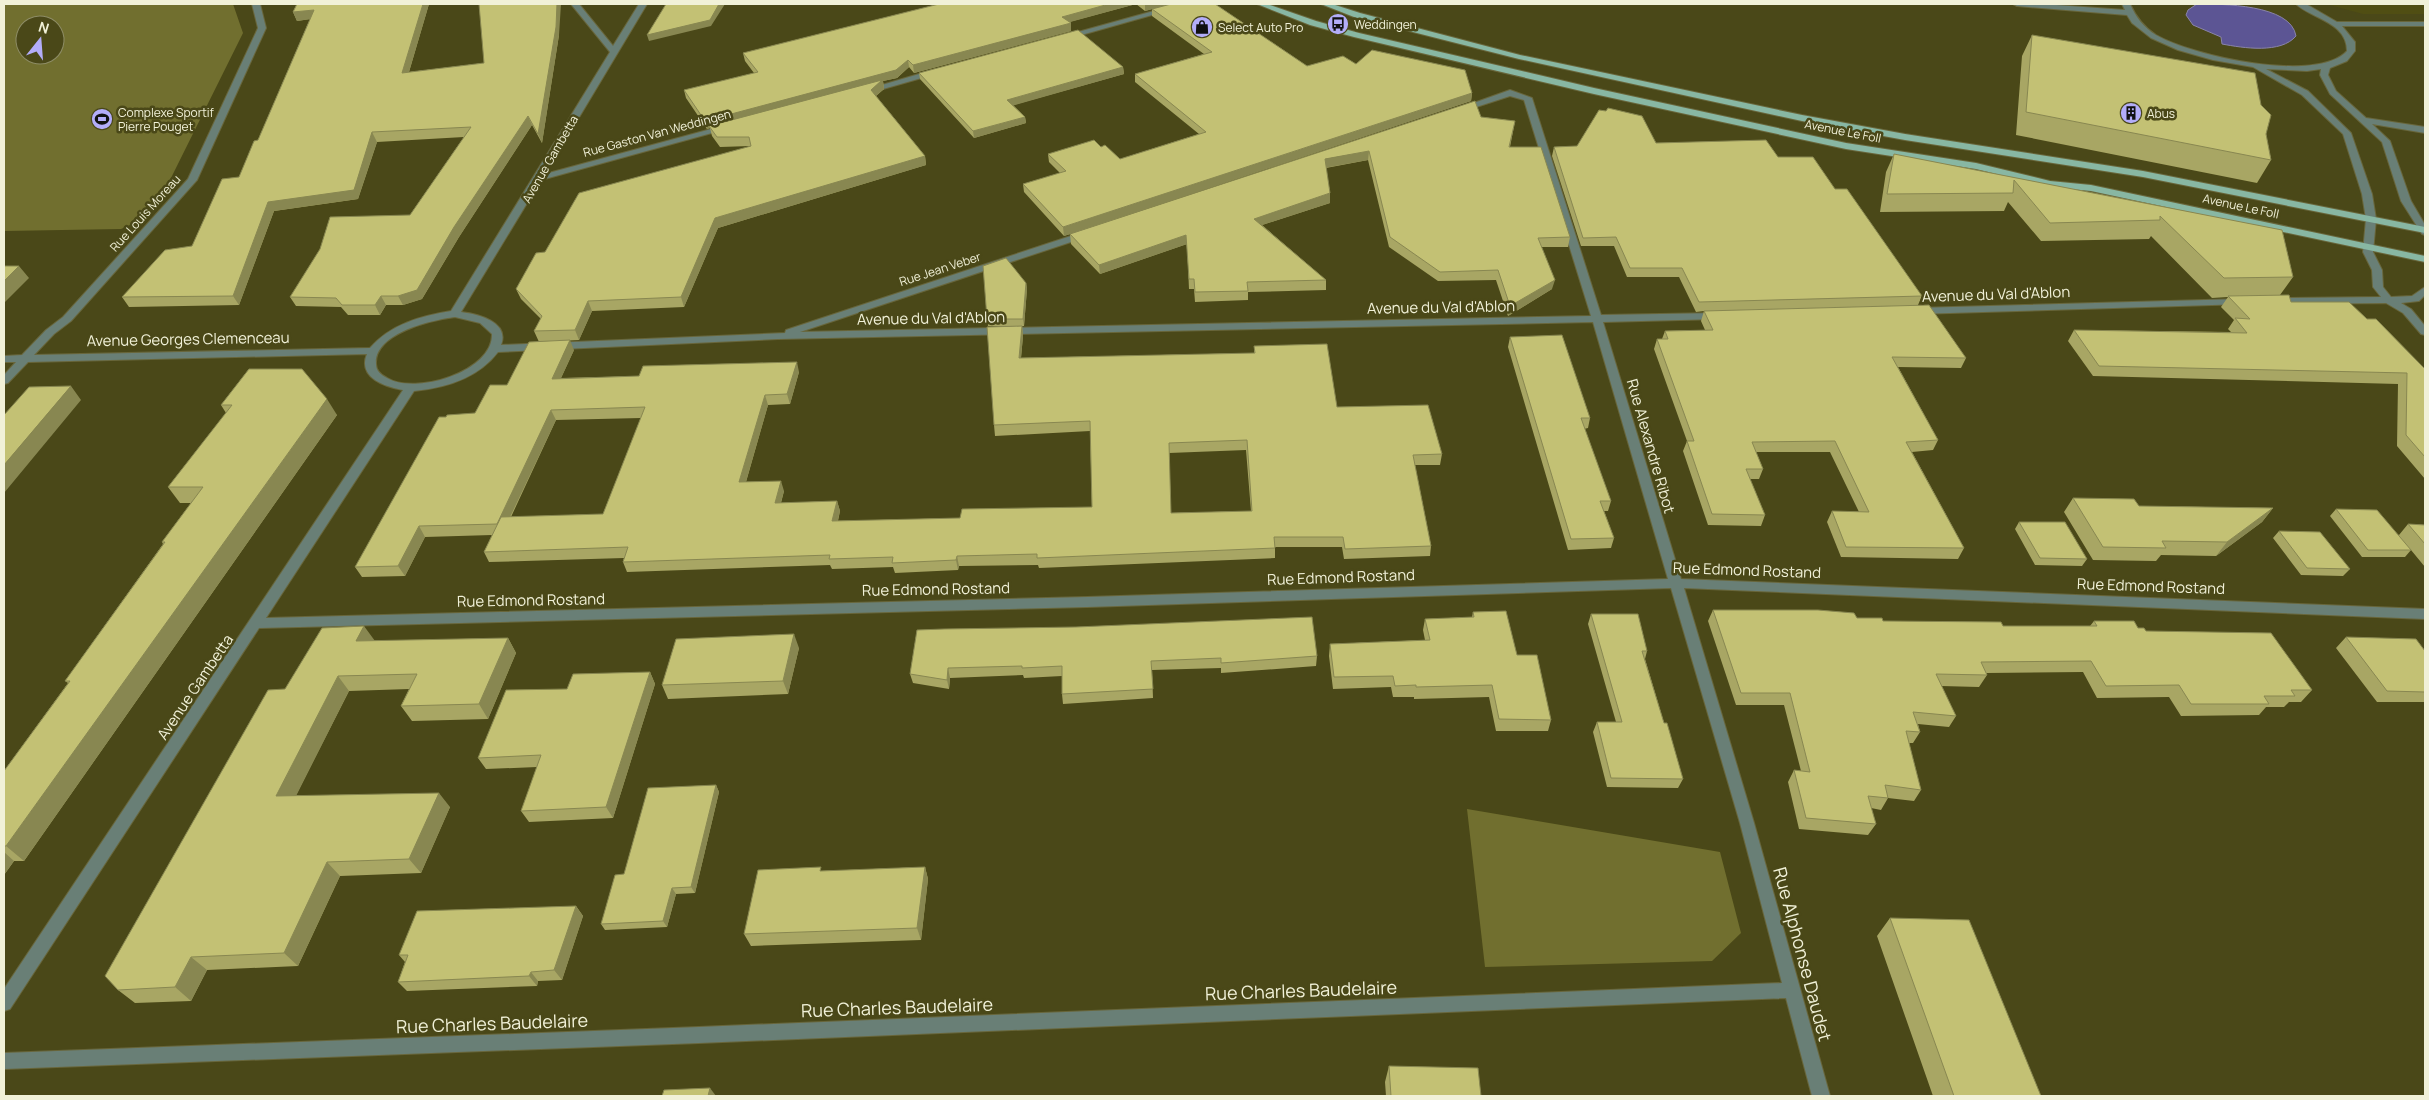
<svg xmlns="http://www.w3.org/2000/svg" width="2429" height="1100" font-family="Manrope,sans-serif">
<style>
.built{fill:#504e13}
.green{fill:#716f2f;fill-rule:evenodd}
.water{fill:#5c5594;stroke:#8984a8}
.lines{fill:none;stroke-linecap:round;stroke-linejoin:round}
.minor-casing{stroke:#68663b;stroke-width:2}
.major-casing{stroke:#68663b;stroke-width:2}
.minor{fill:#697f76;fill-rule:evenodd}
.major{fill:#88b7a3;fill-rule:evenodd}
.wall{fill:#a8a664;fill-rule:evenodd}
.shaded-wall{fill:#888751}
.building{fill:#c3c174;stroke:#888751;fill-rule:evenodd}
.labels{text-anchor:middle;dominant-baseline:central;stroke-width:5;stroke-linejoin:round;paint-order:stroke}
.far-poi-label{font-size:12px;fill:#f1f1d8;stroke:#4a4818;text-anchor:start}
.far-street-label{font-size:12px;fill:#f1f1d8;stroke:#4a4818}
.street-label{font-size:15px;fill:#f1f1d8;stroke:#4a4818}
.near-street-label{font-size:18px;fill:#f1f1d8;stroke:#4a4818}
</style>
<rect width="100%" height="100%" fill="#4a4818"/>
<path class="built" d="M2326,4H2425V14H2363Z"/>
<path class="green" d="M4,4H233L243,33L168,184L130,225L121,229L4,231ZM25,25H55V55H25Z
M1467,809L1720,852L1741,933L1712,961L1485,967Z"/>
<path class="water" d="M2197,4C2221,4 2291,4 2296,36C2281,54 2243,48 2222,44L2221,37L2193,25L2186,15L2188,10Z"/>
<g class="lines">
<g class="minor-casing">
<path id="minor" d="M252,4H260L266,28L197,180L71,321L54,334L34,355L370,348C391,324 421,316 451,311L610,52L571,4H579L613,46L639,4H647L545,174L726,125L730,128L541,180L461,312C478,314 510,322 501,345L785,333L786,330L1086,231L1089,232V236L800,332L1591,316L1524,100L1510,96L1464,111L1457,109L1510,90L1532,98L1601,315L1719,313L1724,316L1719,319L1603,322L1681,579L2425,609V619L1684,588L1754,823L1830,1096H1812L1786,998L699,1043L4,1069V1053L699,1027L1782,983L1740,823L1671,588L1087,607L259,628L10,1009L4,1011V989L403,390C386,387 357,378 367,354L28,362L8,383L4,384V375L16,362H4V356L22,355L46,330L63,317L188,179L258,28ZM455,317L480,323L492,334C493,372 415,395 387,378C381,375 376,371 376,364C374,333 432,320 455,317ZM1593,322L1668,579L1087,597L266,618L414,391C446,388 478,378 498,352L778,339Z
M1179,4H1191L1067,39L1060,37Z
M2013,4H2042L2125,10L2122,4H2130C2136,17 2143,27 2156,35C2192,56 2317,84 2347,51C2347,22 2312,19 2296,4H2306L2337,22H2425V26H2342L2355,42V51L2347,61L2330,68L2328,75L2336,91L2366,118L2425,127V133L2372,124L2390,141L2411,201L2425,225V235L2422,234L2401,201L2382,142L2330,94L2320,75L2321,69L2307,71L2266,69L2308,91L2351,133L2372,194L2376,219L2373,252L2382,270L2383,287L2391,297L2412,296L2425,287V295L2419,301L2401,303L2411,309L2425,326V335L2421,334L2403,313L2386,303L2273,304L2268,301L2273,298L2381,297L2373,287L2372,270L2363,252L2366,219L2362,194L2343,134L2302,95L2253,67L2213,60L2178,50L2151,38L2132,23L2127,15L2017,6Z
M936,69H939V73L869,93L865,90Z
M2241,299L2245,300V304L1916,314L1911,311L1916,308Z"/>
</g>
<g class="major-casing">
<path id="major" d="M1257,4H1267L1316,21L1359,33L1594,88L1846,143L1976,163L2050,181L2091,185L2425,256V262L2091,191L2050,187L1976,169L1846,149L1594,94L1354,37L1310,25Z
M1321,4H1332L1360,13L1520,55L1802,115L1905,134L2143,171L2425,227V233L2143,177L1905,140L1802,121L1519,59L1354,17Z"/>
</g>
<use href="#minor" class="minor"/>
<use href="#major" class="major"/>
</g>
<path class="wall" d="M297,4H429L409,72L484,63L559,35L542,143L532,125L459,237L422,299L403,305H386L380,315H348L341,307L296,306L290,297L410,215L464,137L377,142L358,199L274,211L239,305L129,307L122,297L192,246L239,177L258,140L310,19L297,21L293,12Z
M939,4H1215L1307,66L1356,64L1472,93L1471,101L1064,236L1024,192L1023,184L1060,173L1049,162L1048,154L1101,147L1120,159L1199,134L1135,82V74L1204,54L1152,16V9L1145,11L1136,4L1069,22L1071,23V31L914,73L909,67L897,78L883,81L884,89L876,96L925,156L926,165L718,228L684,307L592,311L579,340L539,342L534,331L541,319L521,299L516,289L545,252L751,146L720,147L712,136L710,128L707,129L686,98L684,90L754,73L745,61L743,53Z
M2032,35L2266,134L2271,160L2257,183L2016,135L2022,56Z
M1123,67L1124,74L1013,105L1025,117L1026,123L974,138L920,79L919,73Z
M1481,117L1515,121L1510,147L1570,237L1568,247H1541L1552,289L1508,316L1496,280L1438,281L1389,247L1368,160L1326,168L1330,193V203L1262,225L1326,280V290L1248,292V300L1195,302L1194,289H1189L1187,244L1100,274L1071,244L1070,234Z
M1656,143L1778,157L1835,189L1922,296L1918,305L1966,358L1961,368L1898,367L1938,440L1933,450L1912,452L1964,548L1958,559L1841,557L1827,522L1832,511L1859,512L1830,452H1756L1763,469L1759,479H1750L1765,515L1761,526L1708,525L1683,451L1687,441L1654,349L1657,339H1662L1665,331L1705,330L1701,321L1704,311L1696,312L1679,277H1627L1614,246H1581L1552,156L1554,147Z
M1894,154L2282,230L2293,277L2280,295L2291,302L2367,319L2425,369V479L2397,446L2398,384L2093,376L2068,341L2074,330L2231,332L2228,329L2234,320L2221,307L2228,297L2212,298L2151,236L2149,239L2041,241L2008,202L2004,211L1880,212L1886,172Z
M1026,283L1027,289L1024,326H988L987,319Z
M1022,326L1023,336L1021,358L1254,353V346L1337,407L1442,454L1440,465H1415L1431,546L1430,556L1344,559L1342,547H1275V558L1039,568L1038,565L959,566L958,570L895,573L893,567L832,569L830,565L627,572L623,562L624,558L489,562L484,552L492,535L425,537L405,576L362,577L355,567L475,413L507,385L574,350L561,378L799,372L790,404L768,405L746,482L784,491L781,503L837,501L840,511L838,521L960,518L1092,507L1090,431L995,436L994,425ZM641,418L603,514L511,517L556,420ZM1246,450L1251,511L1171,513L1169,453Z
M1510,337L1590,418L1588,428L1584,429L1611,501L1608,511H1604L1614,538L1611,548L1568,550L1508,347Z
M249,369L337,415L24,861H14L4,875V771L68,683L65,681L163,544L162,542L191,503H180L168,487L226,413L221,405Z
M2073,498L2139,506L2273,508L2262,522L2216,556L2161,555L2156,561L2093,560L2064,512Z
M2336,509L2399,535L2408,524L2425,525V567L2411,550L2405,557H2362L2330,516Z
M2019,522L2087,559L2082,566L2035,565L2015,529Z
M2279,531L2350,569L2343,576L2301,575L2273,538Z
M1713,610L1857,618L1883,621L2003,626H2090L2094,621L2138,628L2146,631L2312,690L2301,702H2289L2284,707H2266L2259,715L2181,716L2169,697L2097,698L2083,672L1986,673L1987,675L1979,687L1941,686L1956,716L1949,727L1918,724L1920,732L1913,743H1909L1921,790L1914,801L1888,798L1881,810L1871,808L1876,824L1868,835L1799,829L1788,782L1794,770L1801,771L1784,705H1736L1708,621Z
M1473,612L1517,655L1551,720L1548,731H1496L1489,697L1414,699V697H1393L1391,687L1333,689L1329,656L1330,644L1425,640L1423,630L1425,619L1472,617Z
M1591,614L1647,651L1645,659L1664,723L1683,779L1678,788L1607,787L1593,732L1597,722H1616L1588,624Z
M917,630L1317,656L1316,666L1221,673V668L1152,670L1153,698L1063,704L1062,694V676L1024,678L1023,675L950,678L949,689L913,683L910,674Z
M2346,637L2425,651V702H2377L2336,648Z
M508,638L516,653L488,719L412,721L401,706L409,689L349,691L296,795L450,807L421,873L340,876L298,966L207,970L191,1001L135,1003L118,990L285,689L375,641Z
M799,648L788,694L668,699L662,685Z
M650,672L655,684L613,818L529,822L521,811L537,767L486,769L478,758L567,689Z
M716,785L719,792L695,893L676,894L667,927L605,930L601,924L624,874Z
M925,867L928,879L921,940L751,946L744,934L822,871Z
M576,906L583,916L562,980L538,981L537,986L407,991L398,982L405,962L399,955Z
M1890,918L2041,1096H1933L1877,936Z
M1389,1066L1481,1096H1386L1385,1082Z"/>
<path class="shaded-wall" d="M423,4H429L406,82L402,73Z
M557,4H561L559,35L542,143L538,134Z
M719,4H725L711,26L649,41L647,35Z
M1109,4H1136L1063,24L1062,17Z
M1145,4H1173L1145,11Z
M314,10L318,18L297,21L293,12Z
M1071,23V31L914,73L913,65Z
M908,60L909,67L897,78L883,81L884,89L872,99L709,126L710,128L707,129L705,121Z
M1123,67L1124,74L1008,107L1007,100Z
M1472,93L1471,101L1064,236L1063,227Z
M528,116L532,125L459,237L422,299L403,305L398,296L454,227Z
M1025,117L1026,123L974,138L973,131Z
M372,132L377,142L358,199L274,211L239,305L233,296L268,202Z
M1369,151L1368,160L1324,168L1325,159Z
M925,156L926,165L718,228L684,307L681,297L715,218Z
M1330,193V203L1253,228L1254,219Z
M1186,235L1187,244L1100,274L1099,265Z
M19,266L29,278L4,303V281Z
M1555,280L1552,289L1508,316L1510,306Z
M1026,283L1027,289L1024,326L1023,319Z
M381,296L386,305L380,315L375,305Z
M588,301L592,311L579,340L575,330Z
M1022,326L1023,336L1020,368L1019,358Z
M570,340L574,350L556,389L552,379Z
M797,362L799,372L790,404L787,394Z
M71,386L81,400L4,493V465Z
M765,395L768,405L743,492L739,482Z
M327,399L337,415L24,861L6,846Z
M551,410L556,420L502,534L497,524Z
M781,481L784,491L778,513L775,503Z
M837,501L840,511L835,532L832,521Z
M2273,508L2262,522L2216,556L2227,542Z
M419,526L425,537L405,576L398,566Z
M957,556L959,566L958,570L956,560Z
M364,626L375,641H356Z
M794,634L799,648L788,694L783,681Z
M508,638L516,653L488,719L479,704Z
M948,668L950,678L949,689L947,680Z
M650,672L655,684L613,818L606,807Z
M338,676L349,691L289,810L276,796Z
M716,785L719,792L695,893L691,887Z
M439,793L450,807L421,873L409,859Z
M4,852L14,861L4,875Z
M327,862L340,876L298,966L284,953Z
M925,867L928,879L921,940L917,928Z
M672,888L676,894L667,927L663,921Z
M576,906L583,916L562,980L554,970Z
M191,957L207,970L191,1001L175,987Z
M531,972L538,981L537,986L529,976Z
M710,1088L716,1096H708Z"/>
<path class="building" d="M297,4H423L402,73L484,63L479,4H557L556,27L538,134L528,116L454,227L417,290L398,296H381L375,305H342L336,298L290,297L320,249L330,217L410,215L471,127L372,132L354,190L268,202L233,296L122,297L165,250L192,246L222,179L239,177L254,141L258,140L314,10L293,12Z
M666,4H719L710,20L647,35Z
M939,4H1109L1062,17L1071,23L913,65L908,60L896,70L705,121L684,90L758,72L743,53Z
M1171,4H1215L1307,66L1343,56L1356,64L1372,50L1465,70L1472,93L1063,227L1023,184L1066,171L1048,154L1094,140L1101,147L1105,145L1120,159L1206,132L1135,74L1212,52L1152,9Z
M1078,30L1123,67L1007,100L1025,117L973,131L919,73Z
M2032,35L2255,73L2261,105L2271,115L2266,134L2271,160L2026,112Z
M882,80L871,90L925,156L715,218L681,297L588,301L575,330L534,331L542,316L516,289L536,253L545,252L579,193L751,146L749,137H717L709,126Z
M1475,101L1481,117L1515,121L1509,147H1541L1570,237L1538,238L1555,280L1510,306L1498,270L1440,272L1390,237L1369,151L1325,159L1330,193L1254,219L1326,280L1247,282L1248,291L1195,292L1194,279H1189L1186,235L1099,265L1070,234Z
M1608,108L1642,116L1656,143L1766,140L1778,157H1813L1835,189H1847L1922,296L1699,302L1682,268H1630L1616,237L1583,238L1554,147L1577,146L1599,110L1606,111Z
M1894,154L2282,230L2293,277L2224,278L2160,216V220L2050,223L2014,180L2013,193L1887,194Z
M1006,258L1026,283L1023,319H987L983,266Z
M4,266H19L4,281Z
M2289,295L2291,302H2349L2367,319H2376L2425,369V457L2406,435L2407,373L2099,366L2074,330L2247,333L2235,318L2250,319L2228,296Z
M1929,305L1966,358L1892,357L1938,440L1906,442L1964,548L1846,547L1832,511L1869,512L1835,441L1752,442L1763,469H1746L1765,515L1712,514L1687,441H1694L1657,339H1668L1665,331L1713,330L1704,311Z
M1022,326L1019,358L1255,353L1254,346L1327,344L1337,407L1428,405L1442,454L1413,455L1431,546L1345,549L1343,537H1274L1275,548L1037,558V554L957,556L956,560L892,563L893,557L829,559L830,555L623,562L628,547L484,552L501,517L603,514L645,407L551,410L497,524L419,526L398,566L355,567L439,417H446L447,415L475,413L490,385H507L529,342L570,340L552,379L639,376L643,366L797,362L787,394L765,395L739,482L781,481L775,503L837,501L832,521L960,518L962,509L1092,507L1090,421L994,425L987,327ZM1247,440L1252,511L1171,513L1169,443Z
M1562,335L1590,418H1581L1611,501H1600L1614,538L1571,539L1510,337Z
M249,369H302L327,399L6,846H4V771L70,681H65L165,542H162L203,487H168L232,405H221Z
M71,386L4,465V415L29,387Z
M2073,498L2134,499L2139,506L2273,508L2227,542L2162,541L2166,548L2103,547Z
M2336,509L2377,510L2411,550H2368Z
M2019,522H2065L2087,559L2040,558Z
M2408,524L2425,525V544Z
M2279,531L2320,532L2350,569L2307,568Z
M1713,610H1818L1854,613L1857,618H1882L1883,621L2001,622L2003,626H2097L2094,621H2134L2138,628H2144L2146,631L2271,633L2312,690H2291L2295,696H2264L2269,704H2191L2179,685L2106,686L2091,661L1981,662L1987,675L1936,674L1956,716L1913,712L1920,732L1906,731L1921,790L1885,785L1888,798L1868,796L1876,824L1806,818L1794,770L1810,772L1790,693H1741Z
M1506,611L1517,655H1537L1551,720L1499,719L1492,685L1416,687V685L1395,686L1393,676L1334,677L1330,644L1430,640L1425,619L1474,617L1473,612Z
M1591,614H1638L1647,651H1642L1664,723H1667L1683,779L1611,778L1597,722H1622Z
M1312,617L1317,656L1221,663V658L1151,661L1153,689L1062,694V666L1022,668V666L948,668L947,680L910,674L917,630L944,629L1076,627Z
M364,626L356,641L508,638L479,704L401,706L417,674L338,676L276,796L439,793L409,859L327,862L284,953L191,957L175,987L118,990L105,976L268,690L285,689L322,628Z
M794,634L783,681L662,685L676,639Z
M2346,637L2416,639L2425,651V692L2387,691Z
M650,672L606,807L521,811L541,755L478,758L506,690L567,689L573,674Z
M716,785L691,887L672,888L663,921L601,924L615,875L624,874L648,788Z
M821,867L820,871L925,867L917,928L744,934L758,870Z
M576,906L554,970L531,972L529,976L398,982L408,955H399L417,911Z
M1890,918L1969,920L2041,1096H1954Z
M1389,1066L1478,1068L1481,1096H1391Z
M710,1088L708,1096H662L664,1090Z"/>
<defs>
<g id="bus-disc" transform="scale(1.125)"><circle r="9.5" fill="#b3adf9" stroke="#4a4818"/><path d="M-5-6H5V4H4V6H2V4H-2V6H-4V4H-5ZM-3.5-4V0h7V-4ZM-3.5 1.2v1.5H-2V1.2ZM2 1.2v1.5H3.5V1.2Z" fill="#111"/></g>
<g id="shop-disc" transform="scale(1.125)"><circle r="9.5" fill="#b3adf9" stroke="#4a4818"/><path d="M-5-2.5h2.3a2.7 3.5 0 0 1 5.4 0H5L5.5 6h-11ZM-1.5-2.5h3a1.5 2.3 0 0 0-3 0Z" fill="#111"/></g>
<g id="building-disc" transform="scale(1.125)"><circle r="9.5" fill="#b3adf9" stroke="#4a4818"/><path d="M-4-6H4V6H1V3H-1V6H-4ZM-2.5-4.3h1.7v1.8h-1.7ZM.8-4.3h1.7v1.8H.8ZM-2.5-1h1.7V.8h-1.7ZM.8-1h1.7V.8H.8Z" fill="#111"/></g>
<g id="stadium-disc" transform="scale(1.125)"><circle r="9.5" fill="#b3adf9" stroke="#4a4818"/><path d="M0-5a6.5 5 0 1 0 0 10a6.5 5 0 1 0 0-10ZM-3.5-1.8h7v3.6h-7Z" fill="#111"/></g>
</defs>
<g fill-rule="evenodd">
<use href="#bus-disc" x="1338" y="24"/>
<use href="#shop-disc" x="1202" y="27"/>
<use href="#building-disc" x="2131" y="113"/>
<use href="#stadium-disc" x="102" y="119"/>
</g>
<g class="labels">
<g class="far-poi-label">
<text x="1354" y="24">Weddingen</text>
<text x="1218" y="27">Select Auto Pro</text>
<text x="118" y="112">Complexe Sportif<tspan x="118" dy="14">Pierre Pouget</tspan></text>
<text x="2147" y="113">Abus</text>
</g>
<g class="far-street-label">
<text transform="translate(1843 131) rotate(11)">Avenue Le Foll</text>
<text transform="translate(657 133) rotate(-15)">Rue Gaston Van Weddingen</text>
<text transform="translate(550 159) rotate(-60)">Avenue Gambetta</text>
<text transform="translate(2241 206) rotate(12)">Avenue Le Foll</text>
<text transform="translate(145 213) rotate(-48)">Rue Louis Moreau</text>
<text transform="translate(940 269) rotate(-18)">Rue Jean Veber</text>
</g>
<g class="street-label">
<text transform="translate(1996 294) rotate(-2)">Avenue du Val d'Ablon</text>
<text transform="translate(1441 307) rotate(-1)">Avenue du Val d'Ablon</text>
<text transform="translate(931 318) rotate(-1)">Avenue du Val d'Ablon</text>
<text transform="translate(188 339) rotate(-1)">Avenue Georges Clemenceau</text>
<text transform="translate(1651 446) rotate(74)">Rue Alexandre Ribot</text>
<text transform="translate(1747 570) rotate(2)">Rue Edmond Rostand</text>
<text transform="translate(1341 577) rotate(-2)">Rue Edmond Rostand</text>
<text transform="translate(2151 586) rotate(2)">Rue Edmond Rostand</text>
<text transform="translate(936 589) rotate(-1)">Rue Edmond Rostand</text>
<text transform="translate(531 600) rotate(-1)">Rue Edmond Rostand</text>
<text transform="translate(195 687) rotate(-56)">Avenue Gambetta</text>
</g>
<g class="near-street-label">
<text transform="translate(1803 954) rotate(75)">Rue Alphonse Daudet</text>
<text transform="translate(1301 990) rotate(-2)">Rue Charles Baudelaire</text>
<text transform="translate(897 1007) rotate(-2)">Rue Charles Baudelaire</text>
<text transform="translate(492 1023) rotate(-2)">Rue Charles Baudelaire</text>
</g>
</g>
<rect width="2429" height="1100" fill="none" stroke="#f1f1d8" stroke-width="10"/>
<g transform="translate(40 40) rotate(17)"><circle r="24" fill="#4a4818" stroke="#8d8c65"/>
<path d="M0-4L9 19L0 12L-9 19Z" fill="#b3adf9"/>
<text y="-8" font-size="14" font-weight="bold" text-anchor="middle" fill="#f1f1d8">N</text>
</g>
</svg>
